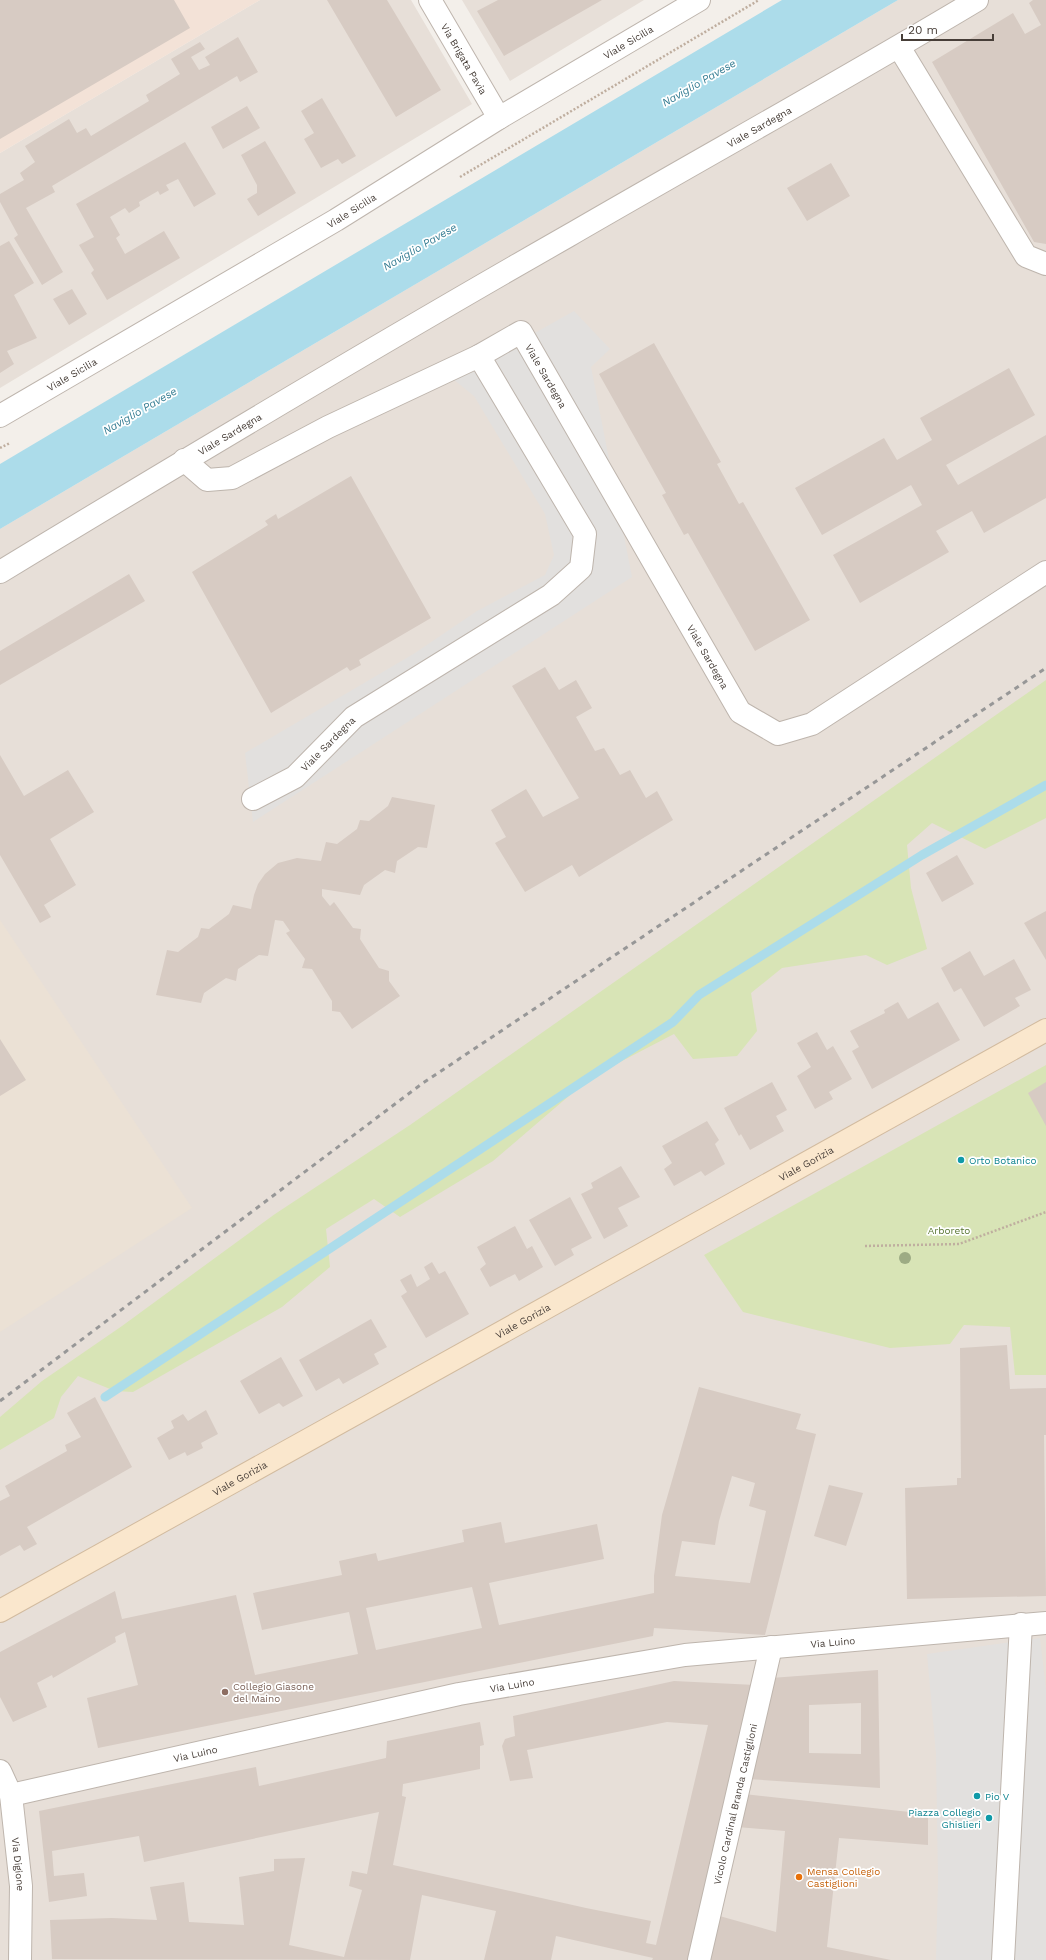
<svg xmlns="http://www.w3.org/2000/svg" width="1046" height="1960" font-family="'Work Sans',sans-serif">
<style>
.residential{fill:#e7dfd8}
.commercial{fill:#f3e2d7}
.education{fill:#ebe1d5}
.green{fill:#d8e4b6}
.parking{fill:#e2e0de}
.water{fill:#acdcea}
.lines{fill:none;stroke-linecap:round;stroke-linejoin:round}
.stream{stroke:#acdcea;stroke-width:9}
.building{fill:#d7cbc3;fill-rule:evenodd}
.street-casing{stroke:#beb5ad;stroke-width:24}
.secondary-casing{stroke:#d2bb9f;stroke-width:24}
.path{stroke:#bfae9f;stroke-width:2.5;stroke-dasharray:2 2;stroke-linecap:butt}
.street{stroke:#fff;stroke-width:22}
.secondary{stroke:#fae7cd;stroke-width:22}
.rail{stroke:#979797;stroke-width:3;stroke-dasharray:5 5;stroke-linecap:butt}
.tree{fill:#9dab84}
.culture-dot{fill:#0f9aa8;stroke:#fff;stroke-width:1.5}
.education-dot{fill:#8d6e63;stroke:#fff;stroke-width:1.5}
.food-dot{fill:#e8710a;stroke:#fff;stroke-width:1.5}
.labels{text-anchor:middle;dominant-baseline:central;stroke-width:3.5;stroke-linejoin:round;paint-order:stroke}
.street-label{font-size:10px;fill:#473e38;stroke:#fff}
.culture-label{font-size:10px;fill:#0d838f;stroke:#fff;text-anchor:start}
.park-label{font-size:10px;fill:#567430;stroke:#fff}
.education-label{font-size:10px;fill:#785e54;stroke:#fff;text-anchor:start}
.food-label{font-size:10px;fill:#c56008;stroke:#fff;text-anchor:start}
.water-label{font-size:11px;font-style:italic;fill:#347c92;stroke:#fff}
</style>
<rect width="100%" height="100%" fill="#f3efea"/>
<path class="residential" d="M260,0H411L472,104L0,388V153Z
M462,0H644L510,81Z
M898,0H1046V1960H0V529Z"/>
<path class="commercial" d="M0,0H260L0,153Z"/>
<path class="education" d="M0,920L192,1208L0,1332Z"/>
<path class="green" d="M1046,680V818L985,849L932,823L907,845L911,888L927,949L887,965L866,955L782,968L751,993L757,1031L737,1056L693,1059L674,1034L591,1077L493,1161L400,1217L374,1199L326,1229L330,1267L282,1307L133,1392L115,1391L78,1376L61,1397L54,1418L0,1450V1417L42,1381L122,1326L275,1214L410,1125Z
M1046,1065V1375H1015L1010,1327L964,1325L950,1344L890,1348L743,1312L704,1255Z"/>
<path class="parking" d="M574,311L610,349L591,367L632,577L253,822L245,753L415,653L477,611L545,575L554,555L545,514L474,396L453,379Z
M1040,1638L1046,1689V1960H936L938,1880L936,1754L927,1654Z"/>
<path class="water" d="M782,0H898L0,529V464Z"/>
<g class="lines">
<path class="stream" d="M105,1397L673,1022L699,995L922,855L1046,785"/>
</g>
<path class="building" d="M0,0H174L190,28L0,139Z
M327,0H387L441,90L396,117Z
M498,0H602L504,56L477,11Z
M1033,0H1046V244L1034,242L932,62L1013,13L1025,34L1041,25L1029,3Z
M238,37L258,72L240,82L237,76L52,186L55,192L26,208L63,272L42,285L14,238L18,235L0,202V194L24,180L20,173L35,162L25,146L69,119L77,133L86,128L91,136L149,101L146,95L180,74L171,59L200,42L205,49L191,57L199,70L210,65L205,57Z
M322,98L356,156L342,164L338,159L321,168L304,139L314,133L301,111Z
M247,106L260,128L223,149L211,127Z
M265,141L296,193L258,216L247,199L257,193V185L241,155Z
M185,142L216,194L194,207L178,179L166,185L169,190L160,195L158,191L139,202L140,206L129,213L125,208L110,217L120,235L116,238L125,254L164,231L180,258L107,300L91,273L94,270L79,245L94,237L76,204Z
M831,163L850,196L807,221L787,188Z
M9,241L34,283L14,295L37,338L7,351L14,364L0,373V246Z
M72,289L87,314L69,325L53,299Z
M654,343L721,462L717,464L739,504L743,502L810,620L755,651L688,533L684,535L662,495L666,493L599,374Z
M1009,368L1035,415L946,465L958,485L1046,435V498L984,533L972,511L936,531L949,552L860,603L833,555L922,505L911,485L822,535L795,488L884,438L897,460L932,440L920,418Z
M351,476L431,618L359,660L361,665L350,671L347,667L271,713L192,572L268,525L265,521L276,514L278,519Z
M129,574L145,601L0,685V651Z
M545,667L559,690L576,680L592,708L576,717L595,751L604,748L620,775L630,770L646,798L657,791L673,820L579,877L572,865L525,892L495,843L506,837L491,810L526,789L543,817L579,798L512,686Z
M0,755L24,796L68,770L94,812L50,839L76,885L44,905L51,917L40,923L0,855Z
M392,797L435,805L427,848L418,847L397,861L395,873L385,870L364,885L360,895L322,889V896L330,906L334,902L353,928L361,929L360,939L379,968L389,971V981L400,996L352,1029L340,1012L332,1011V1001L312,969L302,968L305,959L286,933L290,931L283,921L275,920L268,956L259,955L238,969L236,981L226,978L204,993L201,1003L156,995L167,950L178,952L198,937L201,928L209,929L229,914L233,905L251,909L254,895L258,884L265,874L278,863L297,858L321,861L326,842L337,844L357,829L360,820L369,821L388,806Z
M957,855L974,884L942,902L926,873Z
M1046,911V960L1024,923Z
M970,951L984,976L1014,959L1031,990L1015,998L1020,1006L984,1027L961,988L954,992L941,968Z
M898,1002L908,1019L938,1002L960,1040L872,1089L852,1051L859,1047L850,1031L885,1013L884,1010Z
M817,1032L827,1050L833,1046L852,1079L829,1092L833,1099L815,1109L797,1076L811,1067L797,1043Z
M0,1039L26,1080L0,1096Z
M772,1082L787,1110L776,1116L784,1131L750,1150L741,1134L739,1136L724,1108Z
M1046,1082V1126L1028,1093Z
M707,1121L719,1140L715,1144L725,1164L705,1176L701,1171L674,1186L664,1169L672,1163L662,1146Z
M621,1166L640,1197L618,1208L628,1226L604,1239L581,1194L593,1188L591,1183Z
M570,1197L592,1238L571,1249L574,1255L555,1266L529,1220Z
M515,1226L527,1249L532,1246L543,1267L519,1281L515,1274L490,1287L480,1269L486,1264L477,1247Z
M432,1262L439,1274L445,1271L469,1314L426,1338L401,1296L407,1292L400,1280L411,1274L417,1287L430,1279L424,1267Z
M371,1319L387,1347L374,1354L379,1364L343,1384L339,1378L316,1391L299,1360Z
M1007,1345L1010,1389L1046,1388V1435H1044L1046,1596L907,1599L905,1488L957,1485V1478H961L960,1348Z
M281,1357L303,1396L283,1407L279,1403L259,1414L240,1381Z
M699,1387L801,1414L796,1429L816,1434L765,1635L654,1628L653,1636L98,1748L87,1698L138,1685L125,1632L115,1637L116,1642L53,1678L52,1675L37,1683L47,1707L13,1722L0,1697V1652L115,1591L122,1619L236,1595L255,1675L358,1654L349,1612L262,1630L253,1593L342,1575L339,1561L376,1553L378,1561L464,1542L462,1530L501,1522L505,1543L597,1524L604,1559L489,1583L499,1625L654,1593V1576L662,1515ZM732,1476L755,1483L749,1506L766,1511L750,1583L675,1576L682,1541L715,1545L719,1521ZM472,1587L482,1628L376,1650L366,1608Z
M95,1397L132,1467L27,1527L37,1544L24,1551L20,1545L0,1556V1501L10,1496L5,1486L67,1451L65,1445L81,1437L67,1413Z
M206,1410L218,1434L201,1443L203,1448L187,1456L185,1452L169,1460L157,1438L174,1428L171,1421L183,1414L188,1421Z
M829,1485L863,1493L846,1546L814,1536Z
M878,1670L880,1788L748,1779L771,1678ZM861,1703V1754L809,1753V1705Z
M674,1681L755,1685L690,1960H652L653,1958L556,1936L551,1960H484L496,1911L422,1895L410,1960L52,1959L50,1920L112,1918L157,1920L150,1887L184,1882L189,1922L244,1925L239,1877L274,1871V1859L305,1858L289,1945L344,1957L362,1890L349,1886L352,1871L367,1874L379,1812L144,1862L139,1836L52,1851L54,1876L84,1873L87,1896L49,1902L39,1811L256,1767L259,1786L386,1758L387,1741L480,1722L484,1745L480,1746V1769L403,1784L402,1796L406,1797L393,1865L586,1908L651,1921L646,1943L656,1945L708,1725L667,1722L527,1750L533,1778L510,1781L502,1746L505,1739L515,1736L513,1716Z
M744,1794L928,1814V1845L839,1838L827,1947L891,1960H705L716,1915L776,1932L785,1831L737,1827Z"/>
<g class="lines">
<g class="street-casing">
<g id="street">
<path id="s1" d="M430,0L499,118"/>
<path d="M899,47L1026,256L1046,264"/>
<path id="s2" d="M479,356L521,332L740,712L778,734L812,724L1046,572"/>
<path id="s3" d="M0,416L336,220L499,118L699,0"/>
<path d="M184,460L207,480L232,478L328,427L479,356L585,534L581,568L551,595L354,717L295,777L253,799"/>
<path id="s4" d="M0,572C188,458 377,345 568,236C704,157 842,81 977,0"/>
<path id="s5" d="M0,1771L11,1795L21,1886L20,1960"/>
<path id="s6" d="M11,1795L459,1694L685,1655L1046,1623"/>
<path id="s7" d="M699,1960L771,1647"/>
<path d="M1003,1960L1021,1624"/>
</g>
</g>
<g class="secondary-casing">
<g id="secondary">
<path id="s8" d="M0,1611L1046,1030"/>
</g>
</g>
<path class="path" d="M460,177L759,0
M0,448L10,443
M865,1246L959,1244L1046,1212"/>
<use href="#street" class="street"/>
<use href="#secondary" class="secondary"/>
<path class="rail" d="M0,1401L423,1083L1046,668"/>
</g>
<circle class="tree" cx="905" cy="1258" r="6"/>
<g class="culture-dot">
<circle cx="961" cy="1160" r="4"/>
<circle cx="977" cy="1796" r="4"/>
<circle cx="989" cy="1818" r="4"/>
</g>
<circle class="education-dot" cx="225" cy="1692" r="4"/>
<circle class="food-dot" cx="799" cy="1877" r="4"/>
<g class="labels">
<g class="street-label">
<text stroke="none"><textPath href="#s3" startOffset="731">Viale Sicilia</textPath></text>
<text stroke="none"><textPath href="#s1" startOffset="68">Via Brigata Pavia</textPath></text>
<text stroke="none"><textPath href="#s4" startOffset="880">Viale Sardegna</textPath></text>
<text stroke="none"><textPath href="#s3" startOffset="407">Viale Sicilia</textPath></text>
<text stroke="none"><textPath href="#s3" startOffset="83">Viale Sicilia</textPath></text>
<text stroke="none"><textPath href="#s2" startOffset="99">Viale Sardegna</textPath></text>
<text stroke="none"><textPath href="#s4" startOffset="268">Viale Sardegna</textPath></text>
<text stroke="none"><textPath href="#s2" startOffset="423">Viale Sardegna</textPath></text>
<text transform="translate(328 744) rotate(-45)">Viale Sardegna</text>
<text stroke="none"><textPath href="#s8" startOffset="922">Viale Gorizia</textPath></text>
<text stroke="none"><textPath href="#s8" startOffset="598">Viale Gorizia</textPath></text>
<text stroke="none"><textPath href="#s8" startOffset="274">Viale Gorizia</textPath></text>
<text stroke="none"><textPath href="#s6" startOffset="837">Via Luino</textPath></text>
<text stroke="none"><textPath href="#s6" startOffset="513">Via Luino</textPath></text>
<text stroke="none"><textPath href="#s6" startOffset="189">Via Luino</textPath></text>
<text stroke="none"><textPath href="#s7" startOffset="160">Vicolo Cardinal Branda Castiglioni</textPath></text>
<text stroke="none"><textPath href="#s5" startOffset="96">Via Digione</textPath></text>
</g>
<g class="culture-label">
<text x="969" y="1160">Orto Botanico</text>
<text x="985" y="1796">Pio V</text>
<text x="981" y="1812" text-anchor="end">Piazza Collegio<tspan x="981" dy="12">Ghislieri</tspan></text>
</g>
<g class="park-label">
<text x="949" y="1230">Arboreto</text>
</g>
<g class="education-label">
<text x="233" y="1686">Collegio Giasone<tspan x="233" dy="12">del Maino</tspan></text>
</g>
<g class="food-label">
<text x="807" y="1871">Mensa Collegio<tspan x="807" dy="12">Castiglioni</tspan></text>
</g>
<g class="water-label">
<text transform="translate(699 83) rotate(-30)">Naviglio Pavese</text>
<text transform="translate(420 247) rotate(-30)">Naviglio Pavese</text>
<text transform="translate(140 411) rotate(-30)">Naviglio Pavese</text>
</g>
</g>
<path d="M902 34v6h91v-6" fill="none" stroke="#473e38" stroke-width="2"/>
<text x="908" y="34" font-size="12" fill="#473e38" stroke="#ffffff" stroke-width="3" paint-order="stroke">20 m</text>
</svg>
